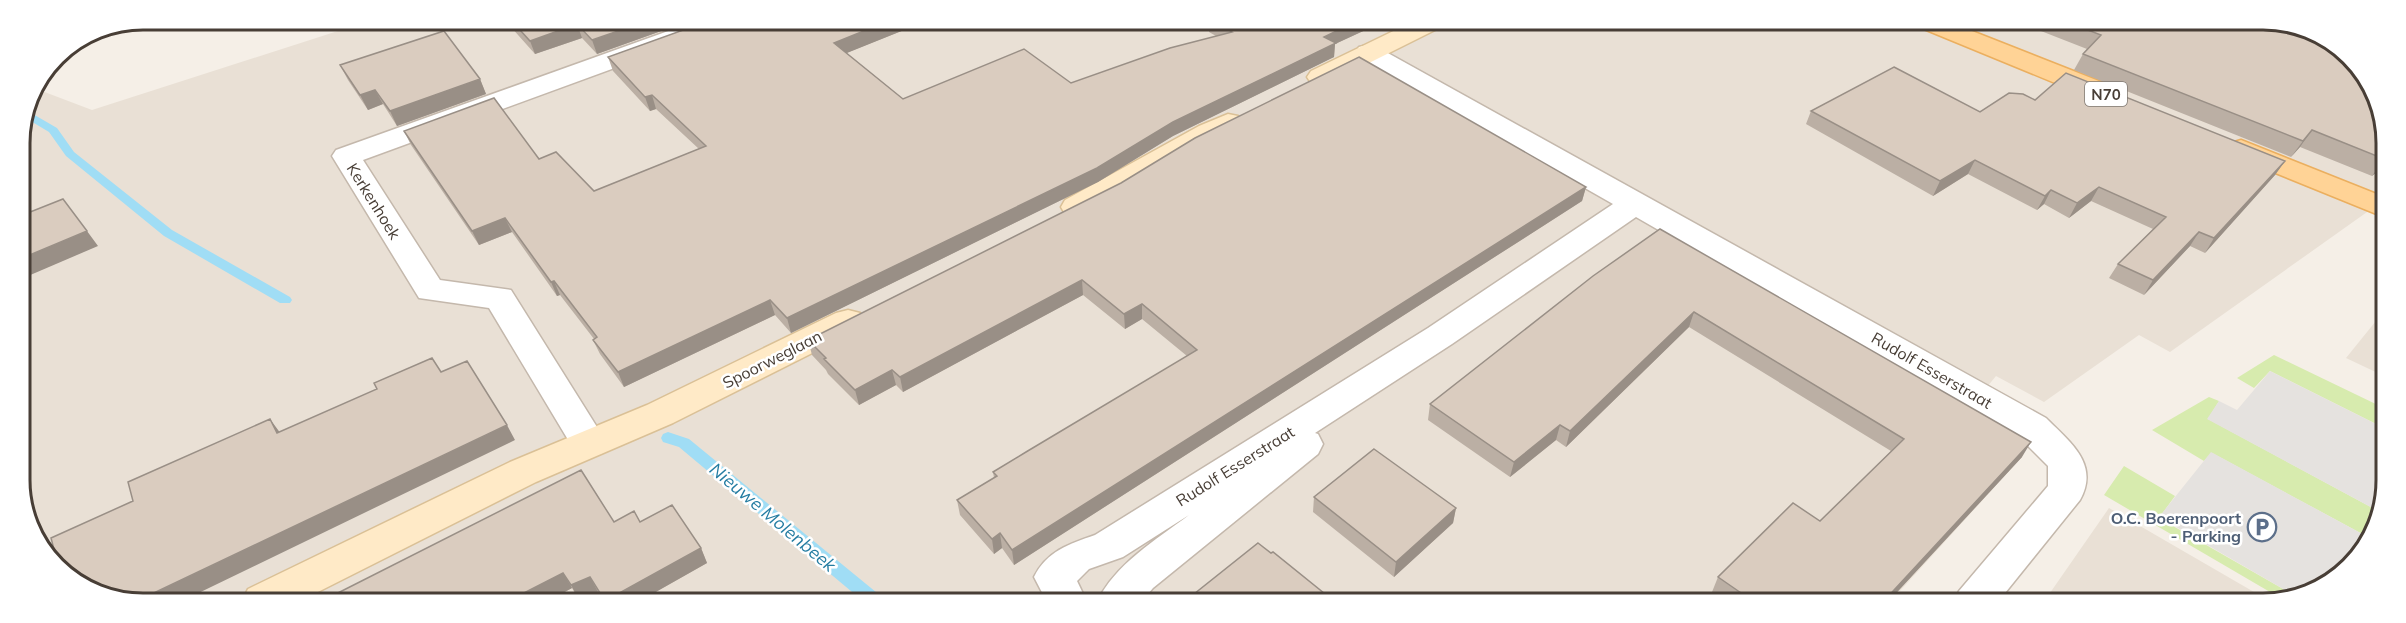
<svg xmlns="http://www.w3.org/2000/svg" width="2406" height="623" font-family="Mulish,sans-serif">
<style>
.residential{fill:#e9e0d5}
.green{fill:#d7ebae}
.parking{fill:#e5e2df}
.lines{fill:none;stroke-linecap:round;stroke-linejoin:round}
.stream{fill:#a0ddf5;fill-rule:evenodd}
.street-casing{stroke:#c4b8ac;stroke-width:3}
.secondary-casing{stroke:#dac096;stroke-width:3}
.primary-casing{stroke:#ebaf5f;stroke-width:3}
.street{fill:#fff;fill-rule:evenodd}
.secondary{fill:#ffeac7;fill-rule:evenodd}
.primary{fill:#ffd396;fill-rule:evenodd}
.wall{fill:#bbafa4}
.shaded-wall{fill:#998f86}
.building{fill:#daccbf;stroke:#998f86;stroke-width:1.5}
.labels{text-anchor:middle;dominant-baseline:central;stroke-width:5;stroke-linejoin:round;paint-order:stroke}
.shield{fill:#fff;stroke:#7f7872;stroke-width:1.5}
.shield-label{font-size:15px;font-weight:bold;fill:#483e36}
.street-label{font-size:16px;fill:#483e36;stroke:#fff}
.service-label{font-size:16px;font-weight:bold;fill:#4e5e75;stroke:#fff;text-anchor:end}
.water-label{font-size:18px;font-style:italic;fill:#257da2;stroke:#fff}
.rim{fill:none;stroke:#483e36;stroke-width:3}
</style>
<rect width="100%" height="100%" fill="#f5efe7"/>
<path class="residential" d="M372,20L2288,22L2350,55L2384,118V200L2170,352L2139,335L2044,402L1996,376L1959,421L2022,457L1889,603L118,601L55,567L22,505L20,135L29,95L34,88L92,110Z
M2384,311V376L2346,358Z
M2109,508L2273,603H2043Z"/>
<path class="green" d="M2274,355L2384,408V428L2270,371L2254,388L2237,378Z
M2209,397L2219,401L2208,419L2380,512L2366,536L2212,453L2204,461L2152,430Z
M2124,466L2175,496L2159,518L2292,594L2282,599L2104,495Z"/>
<path class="parking" d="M2270,371L2384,428V505L2380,512L2207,419L2219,401L2237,410Z
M2211,452L2366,536L2344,573L2292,594L2159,517Z"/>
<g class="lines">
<path class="stream" d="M26,110L57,128L74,152L172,230L290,297L292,300L290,303H280L164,236L66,156L49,132L24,117Z
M668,432L689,439L882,597L884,602H864L679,447L663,442L661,438L663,434Z"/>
<g class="street-casing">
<path id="street" d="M699,20H735L732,25L363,160L440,280L511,290L607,443L602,453L589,457L576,453L489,308L419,298L332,156L336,150Z
M1368,45L1377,47L2046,418C2070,442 2100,464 2080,500L1997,603H1953L1959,591L2048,486V466L2020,438L1636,217L1452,344L1315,433L1318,434L1323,444L1318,454L1153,588L1141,602H1097C1115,564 1156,540 1189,515L1123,557L1089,569L1077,581L1087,602H1047L1034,577C1047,551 1069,544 1095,535L1428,328L1613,204L1359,59L1355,53L1359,47Z"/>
</g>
<g class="secondary-casing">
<path id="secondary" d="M1414,21H1447L1443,26L1329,83L1320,85L1311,83L1307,77L1311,71Z
M1228,114L1238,116L1242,122L1238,128L1087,214L1076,216L1065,214L1061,207L1065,200L1199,126Z
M848,310L860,313L865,321L860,329L673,423L536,482L300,601H242L248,589L510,462L647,405L836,313Z"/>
</g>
<g class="primary-casing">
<path id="primary" d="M1915,22H1949L2114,87L2118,93L2114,99L2104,101L2094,99L1919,27Z
M2241,140L2384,197V217L2231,155L2227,149L2231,143Z"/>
</g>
<use href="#street" class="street"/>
<use href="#secondary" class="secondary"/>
<use href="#primary" class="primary"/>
</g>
<path class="wall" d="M507,20H692L597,54L582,38L535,54L510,26Z
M711,20H919L909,24V28L846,53L903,99L1071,83L1216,36L1209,32V21H1385L1335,44L1334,57L1173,136L1098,182L791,333L775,315L624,387L600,354L593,340L594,339L560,295L557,296L512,232L479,245L411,145L404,131L539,159L594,191L699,149L656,109L650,111L613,71L608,57Z
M2018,22H2288L2384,118V166L2372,176L2300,147L2291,157L2074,70L2083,54L2087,49Z
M340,65L480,79L486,94L397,126L383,104L368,110L348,80Z
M2035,100L2285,161L2275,175L2205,253L2190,246L2144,295L2109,278L2118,264L2153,229L2091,201L2069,218L2044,204L2037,210L1968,174L1933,196L1806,124L1811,111L1980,112Z
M1121,183L1586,187L1582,201L1014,565L1002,548L994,554L960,515L957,500L994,478L993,472L1187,356L1142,319L1125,329L1083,295L903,392L896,385L859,405L828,374L826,370L812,355L808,340Z
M1660,229L2022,457L1887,603H1727L1712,592L1718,577L1820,521L1891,451L1689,327L1566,447L1556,440L1510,477L1428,420L1430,404Z
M1314,497L1456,508L1453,523L1394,577L1313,512Z
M614,522H640L701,548L707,563L638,602H604L598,592L579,600L572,588L546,602L322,601Z"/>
<path class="shaded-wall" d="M650,20H692L597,54L592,40Z
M891,20H919L909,24V28L837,57L834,43Z
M1357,21H1385L1335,44L1334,57L1173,136L1098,182L791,333L787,318L1173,122L1324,37Z
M577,24L582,38L535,54L530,41Z
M480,79L486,94L397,126L390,111Z
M375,90L383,104L368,110L360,95Z
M652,95L656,109L650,111L645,97Z
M2312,130L2300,147L2291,157L2303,141Z
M1975,160L1968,174L1933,196L1940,181Z
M2384,160V166L2372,176Z
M2285,161L2275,175L2205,253L2214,238Z
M1586,187L1582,201L1014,565L1012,550Z
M2099,187L2091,201L2069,218L2077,203Z
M2051,190L2044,204L2037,210L2045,196Z
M505,218L512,232L479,245L472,231Z
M87,231L98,246L21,279L20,259Z
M2199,232L2190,246L2144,295L2153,280Z
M1082,280L1083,295L903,392L900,377Z
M554,281L560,295L557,296L551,282Z
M770,300L775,315L624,387L618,372Z
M1142,304V319L1125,329L1124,314Z
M1694,312L1689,327L1566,447L1570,431Z
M892,370L896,385L859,405L855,390Z
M270,419L281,434L277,433Z
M507,425L515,440L182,601H137Z
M1560,425L1556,440L1510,477L1514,462Z
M2031,442L2022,457L1887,603H1882Z
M1456,508L1453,523L1394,577L1396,562Z
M1000,533L1002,548L994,554L992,539Z
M701,548L707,563L638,602H606L605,601Z
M563,573L572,588L546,602L508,601Z
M590,577L598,592L579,600L571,585Z"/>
<path class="building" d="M511,20H650L592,40L577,24L530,41Z
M711,20H891L834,43L903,99L1024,49L1071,83L1170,48L1232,32L1213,21H1357L1324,37L1336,43L1173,122L1097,168L787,318L770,300L618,372L593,340L597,337L554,281L551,282L505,218L472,231L404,131L494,98L539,159L556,152L594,191L706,146L652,95L645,97L608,57Z
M2067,22H2288L2350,55L2384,118V159L2312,130L2303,141L2083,54L2101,35Z
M444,31L480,79L390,111L375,90L360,95L340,65Z
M1359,57L1586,187L1012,550L1000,533L992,539L957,500L997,476L993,472L1026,452L1197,350L1142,304L1124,314L1082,280L900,377L892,370L855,390L824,359L826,358L808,340L1121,183L1195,138Z
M1894,67L1980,112L2009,93L2023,94L2035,100L2066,73L2285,161L2214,238L2199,232L2153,280L2118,264L2166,217L2099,187L2077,203L2051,190L2045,196L1975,160L1940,181L1811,111Z
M63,199L87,231L20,259V216Z
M1660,229L2031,442L1882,603H1736L1744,595L1718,577L1793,503L1820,521L1904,439L1694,312L1570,431L1560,425L1514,462L1430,404L1593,276Z
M432,358L441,372L467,361L507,425L137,601H118L55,567L49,556L55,553L51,538L133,501L128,482L270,419L277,433L377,389L374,383Z
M1374,449L1456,508L1396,562L1314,497Z
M581,470L614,522L634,511L640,522L672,505L701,548L605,601L590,577L571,585L563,573L508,601H322Z
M1258,543L1271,553L1273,552L1335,602H1194L1189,598Z"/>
<defs>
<g id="parking-ring" transform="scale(1.5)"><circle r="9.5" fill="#fff" stroke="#5c6f8a" stroke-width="1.5"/><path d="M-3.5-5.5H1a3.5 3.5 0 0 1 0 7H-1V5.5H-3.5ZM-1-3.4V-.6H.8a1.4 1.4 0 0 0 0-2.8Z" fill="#5c6f8a"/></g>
</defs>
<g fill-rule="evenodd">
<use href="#parking-ring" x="2262" y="527"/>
</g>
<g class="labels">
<rect class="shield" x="2085" y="82" width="42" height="24" rx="4.5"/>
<g class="shield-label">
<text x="2106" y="94">N70</text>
</g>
<g class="street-label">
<text transform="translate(374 201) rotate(58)">Kerkenhoek</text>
<text transform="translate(772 359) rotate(-27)">Spoorweglaan</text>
<text transform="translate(1932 370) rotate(30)">Rudolf Esserstraat</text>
<text transform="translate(1235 466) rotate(-32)">Rudolf Esserstraat</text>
</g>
<g class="service-label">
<text x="2241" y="518">O.C. Boerenpoort<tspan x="2241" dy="18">- Parking</tspan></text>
</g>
<g class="water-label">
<text transform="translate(773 517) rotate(40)">Nieuwe Molenbeek</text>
</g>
</g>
<path d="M0 0H2406V623H0ZM143 30H2263A113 113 0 0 1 2376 143V480A113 113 0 0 1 2263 593H143A113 113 0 0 1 30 480V143A113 113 0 0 1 143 30Z" fill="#fff" fill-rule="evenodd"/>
<path class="rim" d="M143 30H2263A113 113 0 0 1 2376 143V480A113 113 0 0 1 2263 593H143A113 113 0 0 1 30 480V143A113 113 0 0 1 143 30Z"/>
</svg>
